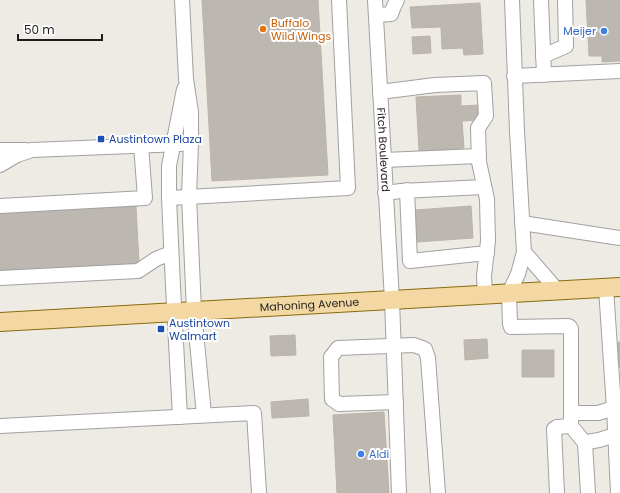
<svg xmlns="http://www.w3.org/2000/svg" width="620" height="493" font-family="Poppins,sans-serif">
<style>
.building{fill:#bdb7b1;stroke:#bdb3a7}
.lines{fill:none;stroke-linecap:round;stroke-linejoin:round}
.minor-casing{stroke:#a1a1a1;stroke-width:16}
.major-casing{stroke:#886b0e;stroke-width:20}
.minor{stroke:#fff;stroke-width:14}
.major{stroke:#f3d8a3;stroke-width:18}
.food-dot{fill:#e8710a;stroke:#fff;stroke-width:1.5}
.shop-dot{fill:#3f7fe0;stroke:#fff;stroke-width:1.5}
.transit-dot{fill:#1a4fb4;stroke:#fff;stroke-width:1.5}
.labels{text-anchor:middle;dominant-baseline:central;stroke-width:4;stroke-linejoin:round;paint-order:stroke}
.food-label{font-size:11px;fill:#c56008;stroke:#fff;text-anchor:start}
.shop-label{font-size:11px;fill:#366cbe;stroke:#fff;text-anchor:end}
.transit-label{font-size:11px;fill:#164399;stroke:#fff;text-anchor:start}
.street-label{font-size:11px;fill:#1d1d1d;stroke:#fff}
</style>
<rect width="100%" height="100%" fill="#edebe4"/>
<path class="building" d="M202,0H318L328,175L212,181Z
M586,0H620V61L602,62V56H589Z
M480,3L483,54L464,55L463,48L442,49L441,27L412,28L410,7Z
M430,36L431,53L413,54L412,37Z
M461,95V106L479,105L480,120L462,121L464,148L419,151L416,97Z
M136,206L139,263L0,270V213Z
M471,206L473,238L417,242L415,210Z
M295,335L296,355L271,356L270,336Z
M487,339L488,358L465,360L464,340Z
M620,342V367L616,368L614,343Z
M522,350H554V377H522Z
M308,399L309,416L272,418L271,402Z
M384,412L389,493H337L333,415Z"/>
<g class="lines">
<g class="minor-casing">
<g id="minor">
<path d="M182,0L186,79L191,112V143L189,196L194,311L204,415"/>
<path id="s1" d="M375,0L392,300L399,493"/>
<path d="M512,0L517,131L524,252L518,274L509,293L510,324L511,327L568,326L570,327L571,329V426L557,427L554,429L557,493"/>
<path d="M541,0L544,75"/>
<path d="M376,15L391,14L394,6L397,0"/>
<path d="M543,56L566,46L565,0"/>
<path d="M514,76L620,71"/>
<path d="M380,92L435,85L484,83L486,116L478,128L479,162L487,199L488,241L484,276L485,295"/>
<path d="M0,150H26"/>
<path d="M384,160L479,156"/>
<path d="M0,165L17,155L32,150L181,144"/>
<path d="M407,190L410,261L487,253"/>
<path d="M385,193L401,191L484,187"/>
<path d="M169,198L348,188L339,0"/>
<path d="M0,206L145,198L141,145"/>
<path d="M522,223L620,238"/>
<path d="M524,252L558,291"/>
<path d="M0,278L138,271L156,259L171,253"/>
<path d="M606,288L614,408L618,493"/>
<path d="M396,402L339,404L332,399L331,357L338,348L414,345L425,349L428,358L438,493"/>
<path d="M571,413H598L614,408L617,409H620"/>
<path d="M180,417L173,286L169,198V166L184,89"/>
<path d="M0,426L254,413L259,493"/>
<path d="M571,426L585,443L588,493"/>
<path d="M585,443L587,442L599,440L615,435"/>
</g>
</g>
<g class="major-casing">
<g id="major">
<path id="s2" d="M0,322L620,287"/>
</g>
</g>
<use href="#minor" class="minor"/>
<use href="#major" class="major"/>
</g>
<circle class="food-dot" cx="263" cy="29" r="4"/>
<g class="shop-dot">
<circle cx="604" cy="31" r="4"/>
<circle cx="361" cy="454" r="4"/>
</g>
<g class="transit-dot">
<rect x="97" y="135" width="8" height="8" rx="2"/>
<rect x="157" y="325" width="8" height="8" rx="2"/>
</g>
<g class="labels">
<g class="food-label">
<text x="271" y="23">Buffalo<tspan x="271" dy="13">Wild Wings</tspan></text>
</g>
<g class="shop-label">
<text x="596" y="31">Meijer</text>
<text x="369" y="454" text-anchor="start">Aldi</text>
</g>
<g class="transit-label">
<text x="109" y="139">Austintown Plaza</text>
<text x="169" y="323">Austintown<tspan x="169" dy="13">Walmart</tspan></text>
</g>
<g class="street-label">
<text stroke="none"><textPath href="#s1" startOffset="150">Fitch Boulevard</textPath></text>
<text stroke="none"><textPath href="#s2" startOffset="310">Mahoning Avenue</textPath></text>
</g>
</g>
<path d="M18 34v6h84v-6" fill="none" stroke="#1d1d1d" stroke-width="2"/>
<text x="24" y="34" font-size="12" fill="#1d1d1d" stroke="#ffffff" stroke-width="3" paint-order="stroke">50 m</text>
</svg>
